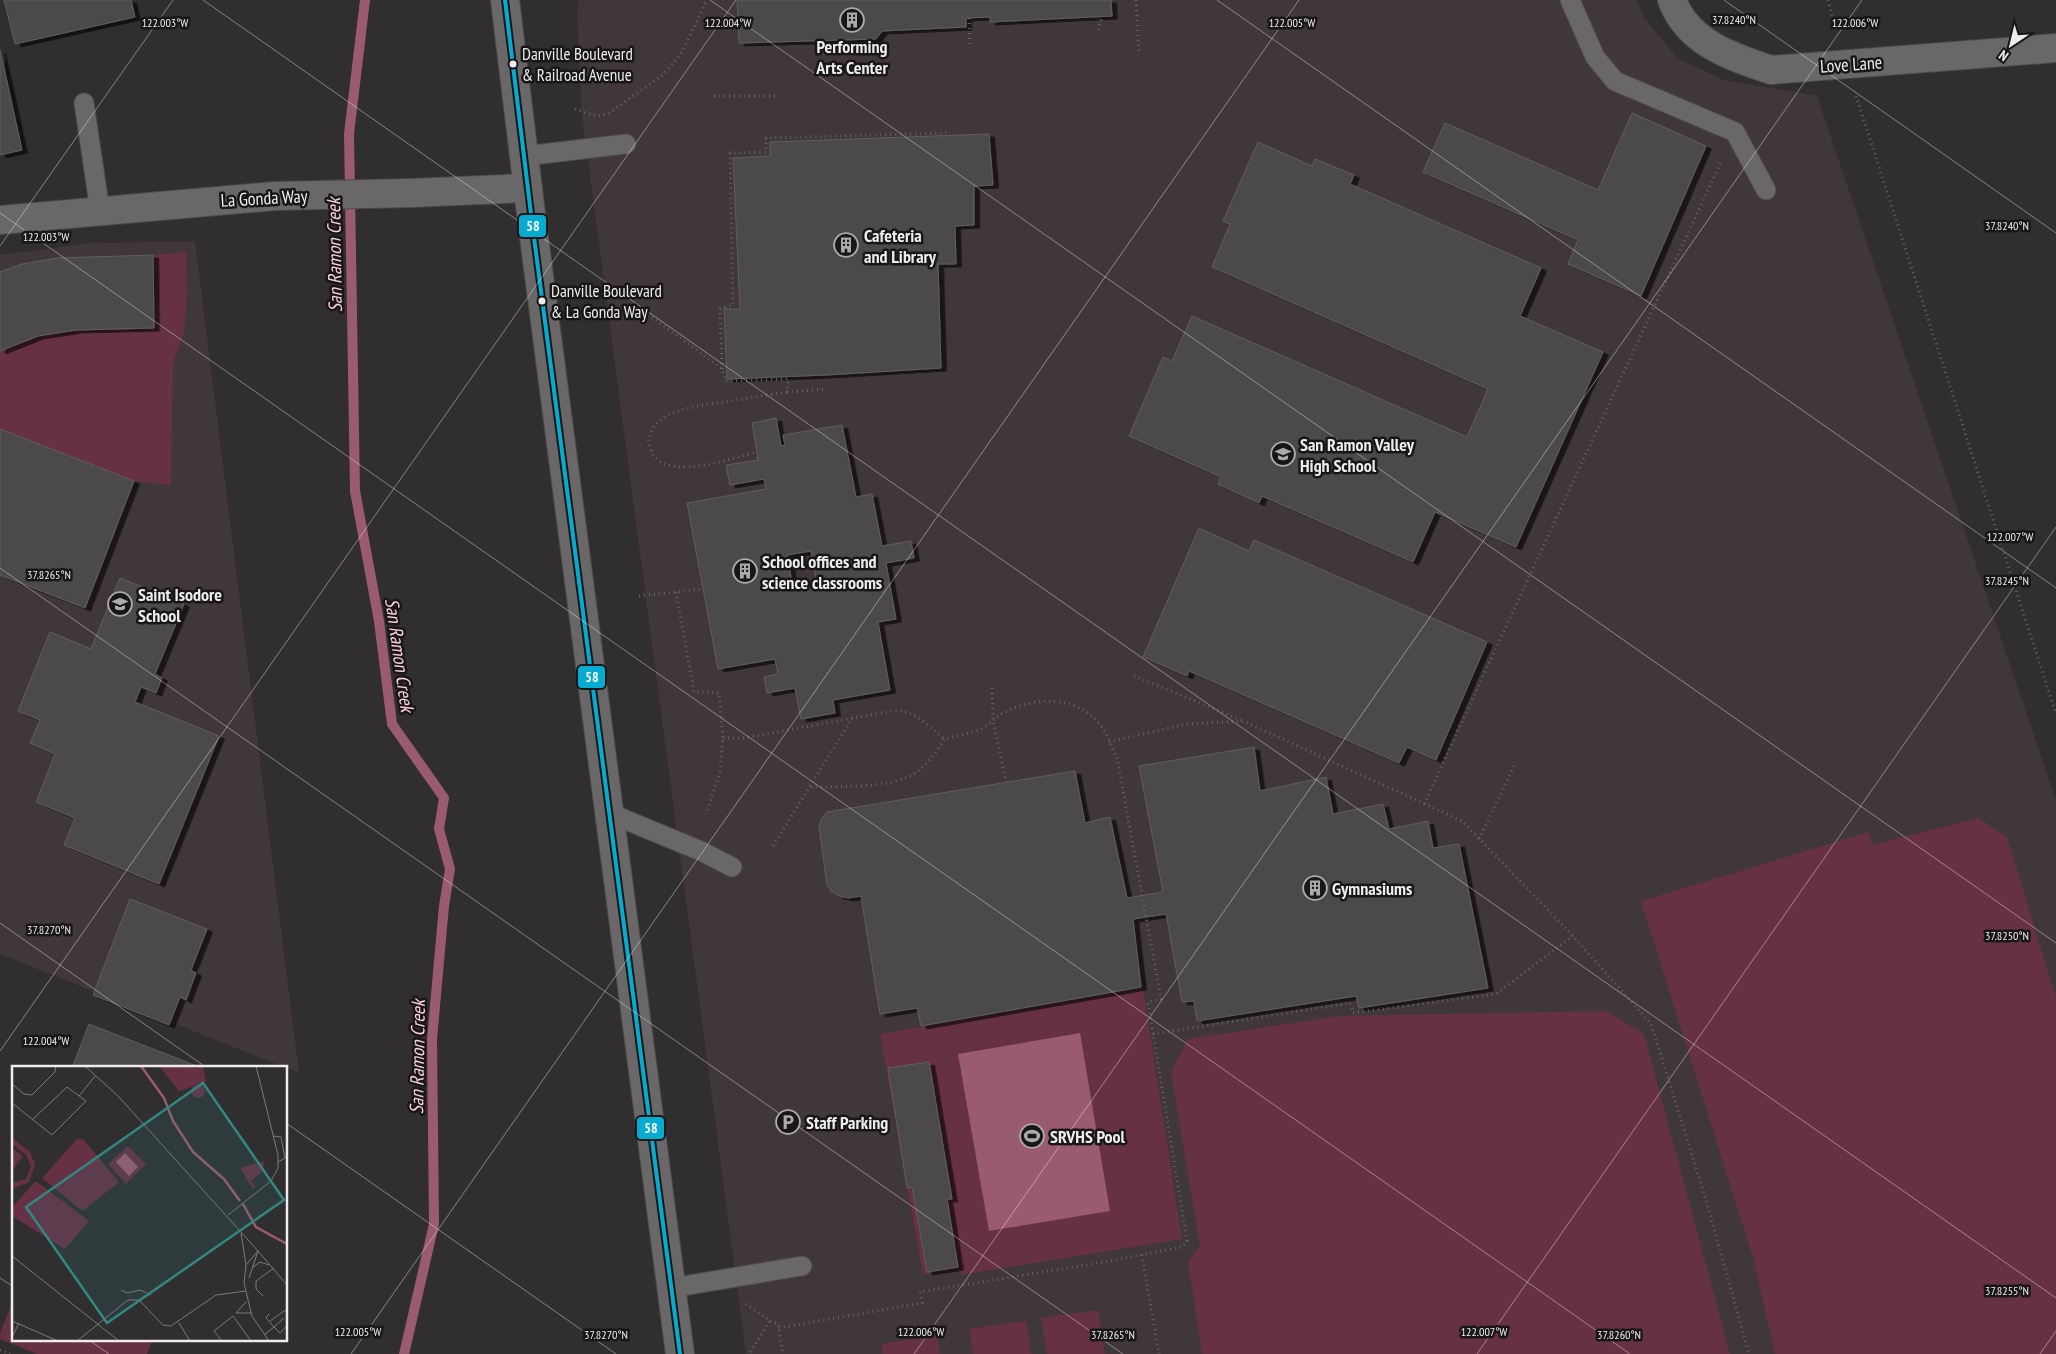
<svg xmlns="http://www.w3.org/2000/svg" width="2056" height="1354" font-family="'PT Sans Narrow',sans-serif">
<style>
.built{fill:#40373a}
.green{fill:#663145}
.water{fill:#9a5b71}
.lines{fill:none;stroke-linecap:round;stroke-linejoin:round}
.stream{stroke:#9a5b71;stroke-width:10}
.building{fill:#4b4a4b;stroke:#5f5e5f;fill-rule:evenodd;filter:url(#shadow)}
.service-casing{stroke:#4c4a4b;stroke-width:21}
.minor-casing{stroke:#4c4a4b;stroke-width:30}
.tertiary-casing{stroke:#4c4a4b;stroke-width:30}
.secondary-casing{stroke:#4c4a4b;stroke-width:30}
.path{stroke:#666465;stroke-width:3;stroke-dasharray:1 4;stroke-linecap:butt}
.service{stroke:#696768;stroke-width:19}
.minor{stroke:#696768;stroke-width:28}
.tertiary{stroke:#696768;stroke-width:28}
.secondary{stroke:#696768;stroke-width:28}
.bus-1-casing{stroke:#181616;stroke-width:8}
.bus-1{stroke:#06acd0;stroke-width:4}
.ticks{fill:none;stroke:#efeced;stroke-width:1;stroke-opacity:0.45}
.bus-dot{fill:#efeced;stroke:#181616;stroke-width:2}
.labels{text-anchor:middle;dominant-baseline:central;stroke-width:5;stroke-linejoin:round;paint-order:stroke}
.bus-label{font-size:17px;fill:#efeced;stroke:#181616;text-anchor:start}
.poi-label{font-size:18px;font-weight:bold;fill:#efeced;stroke:#181616;text-anchor:start}
.street-label{font-size:18px;fill:#efeced;stroke:#181616}
.water-label{font-size:19px;font-style:italic;fill:#fbd0dd;stroke:#181616}
.inset-river{fill:none;stroke:#9a5b71;stroke-width:2.5}
.inset-road{fill:none;stroke:#7c7a7b;stroke-width:1}
.view{fill:#318881;fill-opacity:0.15;stroke:#318881;stroke-width:2.5}
.inset-edge{fill:none;stroke:#efeced;stroke-width:2.5}
.ticks-label{font-size:12px;text-anchor:middle;fill:#efeced;stroke:#181616;stroke-width:5;stroke-linejoin:round;paint-order:stroke}
.line-badge{stroke:#181616;stroke-width:2}
.badge-label{font-size:14px;text-anchor:middle;font-weight:bold;fill:#fff}
</style>
<defs>
<filter id="shadow"><feDropShadow dx="5.5" dy="3" stdDeviation="0" flood-color="#0009"/></filter>
</defs>
<rect width="100%" height="100%" fill="#302e2f"/>
<path class="built" d="M579,0H1637L1643,16L1677,58L1724,80L1817,96L2056,800V1354H746L582,115L577,12Z
M195,241L299,1073L0,954V255L92,243Z"/>
<path class="green" d="M186,252L187,295L184,333L173,363L171,485L134,481L0,429V351L38,336L76,330L153,255Z
M1979,818L2007,837L2056,997V1354H1775L1754,1261L1641,901L1869,832L1872,845Z
M1143,988L1182,1239L961,1275L960,1269L923,1274L880,1034Z
M1606,1011L1644,1034L1730,1354H1202L1188,1262L1200,1246L1171,1072L1188,1039L1339,1016Z
M14,1298V1340H152L147,1354H37L0,1339V1333Z
M1098,1310L1105,1354H1047L1041,1318Z
M1026,1321L1031,1354H973L969,1329Z
M937,1336L940,1354H882L881,1344Z"/>
<path class="water" d="M1080,1033L1110,1211L989,1231L958,1054Z"/>
<g class="lines">
<path class="stream" d="M365,0L349,134L355,491L379,621L392,724L444,798L439,829L450,869L444,906L432,1039L434,1224L404,1354"/>
</g>
<path class="building" d="M4,0H131L135,17L15,44Z
M737,0H1111L1112,16L990,22V17L966,18V27L882,31L876,39L739,43Z
M0,50L22,150L0,155Z
M1632,113L1706,146L1641,296L1568,264L1578,240L1423,172L1445,123L1598,190Z
M989,134L993,185L974,186V225L955,226L956,264H938L941,368L826,375L727,379L724,309H740L733,158L770,156V142Z
M1258,142L1312,166L1315,159L1354,175L1350,184L1541,268L1520,316L1603,352L1516,547L1435,512L1413,562L1262,496L1259,503L1218,484L1221,477L1129,436L1163,357L1172,361L1192,316L1467,437L1488,389L1212,267L1230,224L1223,221Z
M153,255L154,328L76,330L38,336L0,351V272L22,264L57,258Z
M776,418L781,446L785,445L783,435L842,425L856,497L872,494L882,546L911,541L914,558L886,563L896,619L878,622L890,690L833,700L835,713L801,719L795,688L767,693L764,677L778,674L775,659L718,669L687,503L766,489L764,479L730,485L726,465L758,460L752,423ZM811,551L817,583L793,588L787,555Z
M0,429L134,481L85,608L0,575Z
M1199,528L1249,551L1254,540L1487,642L1436,760L1407,747L1399,763L1189,671L1187,676L1143,657Z
M120,578L184,604L155,674L162,678L156,693L141,687L135,702L219,736L159,884L64,845L75,818L36,802L55,754L30,743L40,720L18,711L50,632L91,649Z
M1254,747L1260,791L1326,777L1333,814L1383,804L1389,829L1428,821L1433,848L1459,844L1488,988L1359,1008L1356,996L1197,1021L1194,1001L1182,1002L1166,914L1133,919L1141,987L921,1026L917,1008L880,1014L861,896L848,898L839,896L831,891L827,885L819,826L822,818L827,812L1075,771L1085,823L1110,817L1127,898L1163,892L1139,766Z
M130,899L207,929L191,970L196,973L186,1000L180,997L169,1025L93,995Z
M89,1024L202,1068H72Z
M929,1062L952,1199H947L958,1267L927,1272L912,1187L907,1188L888,1068Z"/>
<g class="lines">
<g class="service-casing">
<path id="service" d="M1570,0L1595,57L1615,81L1735,132L1766,190
M84,103L100,211
M524,156L626,144
M609,813L701,851L732,867
M671,1288L802,1266"/>
</g>
<g class="minor-casing">
<path id="minor" d="M1672,0C1688,43 1732,57 1771,70L2056,48"/>
</g>
<g class="tertiary-casing">
<path id="tertiary" d="M0,220L275,196L411,193L528,188"/>
</g>
<g class="secondary-casing">
<path id="secondary" d="M505,0L532,222L680,1354"/>
</g>
<path class="path" d="M1136,0L1139,53
M1828,0L1837,33
M969,18L970,46
M1098,30L1102,17
M714,96H777
M1856,96L2056,714
M575,109L596,116L608,114L664,74L682,52L707,0
M644,311L722,369L726,381L788,379L787,392L697,406L671,413L655,424L648,440C650,444 651,451 653,455C672,481 731,458 757,452
M722,369L720,309L733,305L730,153L766,152V138L947,133
M787,392L827,389
M676,592L694,692L719,693L723,736L720,772L706,814
M639,596L703,589
M1134,676L1241,720
M992,688L993,720L1006,782
M723,738H744L898,710C917,713 930,727 944,739
M1109,742L1187,724L1243,721L1462,821L1573,936L1651,1024L1704,1193L1749,1354
M1424,804L1721,162
M1479,839L1516,762
M773,846L853,717
M1153,1034L1350,1003L1353,1013L1496,994L1573,936
M1142,1255L1159,1354
M746,1304L770,1321L749,1354
M770,1321L778,1324L783,1354
M779,1328L922,1303L920,1292L1110,1261L1182,1247L1187,1241L1148,1002L1161,999L1117,758C1112,748 1108,735 1101,726C1078,695 1036,696 1003,713C995,717 989,725 981,729C970,734 956,736 944,739C937,752 927,766 914,774C886,789 842,786 810,787
M0,1350L10,1354"/>
<use href="#service" class="service"/>
<use href="#minor" class="minor"/>
<use href="#tertiary" class="tertiary"/>
<use href="#secondary" class="secondary"/>
<g class="bus-1-casing">
<path id="bus-1" d="M505,0L532,222L680,1354"/>
</g>
<use href="#bus-1" class="bus-1"/>
</g>
<path class="ticks" d="M203,0L2056,1298M710,0L2056,943M1217,0L2056,588M1724,0L2056,233M0,213L1630,1354M0,246L173,0M0,568L1123,1354M0,923L207,1068M0,1051L736,0M286,1123L616,1354M0,1278L14,1287M89,1340L109,1354M351,1354L1299,0M914,1354L1862,0M1477,1354L2056,527M2040,1354L2056,1331"/>
<defs>
<g id="building-ring" transform="scale(1.25)"><circle r="9.5" fill="#181616" stroke="#acaaaa" stroke-width="1.5"/><path d="M-4-6H4V6H1V3H-1V6H-4ZM-2.5-4.3h1.7v1.8h-1.7ZM.8-4.3h1.7v1.8H.8ZM-2.5-1h1.7V.8h-1.7ZM.8-1h1.7V.8H.8Z" fill="#acaaaa"/></g>
<g id="school-ring" transform="scale(1.25)"><circle r="9.5" fill="#181616" stroke="#acaaaa" stroke-width="1.5"/><path d="M0-5L7-2L0 1L-7-2ZM-4 1L0 2.5L4 1V4Q0 6-4 4Z" fill="#acaaaa"/></g>
<g id="parking-ring" transform="scale(1.25)"><circle r="9.5" fill="#181616" stroke="#acaaaa" stroke-width="1.5"/><path d="M-3.5-5.5H1a3.5 3.5 0 0 1 0 7H-1V5.5H-3.5ZM-1-3.4V-.6H.8a1.4 1.4 0 0 0 0-2.8Z" fill="#acaaaa"/></g>
<g id="stadium-ring" transform="scale(1.25)"><circle r="9.5" fill="#181616" stroke="#acaaaa" stroke-width="1.5"/><path d="M0-5a6.5 5 0 1 0 0 10a6.5 5 0 1 0 0-10ZM-3.5-1.8h7v3.6h-7Z" fill="#acaaaa"/></g>
</defs>
<g fill-rule="evenodd">
<use href="#building-ring" x="852" y="20"/>
<use href="#building-ring" x="846" y="245"/>
<use href="#school-ring" x="1283" y="454"/>
<use href="#building-ring" x="745" y="571"/>
<use href="#school-ring" x="120" y="604"/>
<use href="#building-ring" x="1315" y="888"/>
<use href="#parking-ring" x="788" y="1122"/>
<use href="#stadium-ring" x="1032" y="1136"/>
</g>
<g class="bus-dot">
<circle cx="513" cy="64" r="4.5"/>
<circle cx="542" cy="301" r="4.5"/>
</g>
<g class="labels">
<g class="bus-label">
<text x="522" y="54">Danville Boulevard<tspan x="522" dy="21">&amp; Railroad Avenue</tspan></text>
<text x="551" y="291">Danville Boulevard<tspan x="551" dy="21">&amp; La Gonda Way</tspan></text>
</g>
<g class="poi-label">
<text x="852" y="46" text-anchor="middle">Performing<tspan x="852" dy="21">Arts Center</tspan></text>
<text x="864" y="235">Cafeteria<tspan x="864" dy="21">and Library</tspan></text>
<text x="1300" y="444">San Ramon Valley<tspan x="1300" dy="21">High School</tspan></text>
<text x="762" y="561">School offices and<tspan x="762" dy="21">science classrooms</tspan></text>
<text x="138" y="594">Saint Isodore<tspan x="138" dy="21">School</tspan></text>
<text x="1332" y="888">Gymnasiums</text>
<text x="806" y="1122">Staff Parking</text>
<text x="1050" y="1136">SRVHS Pool</text>
</g>
<g class="street-label">
<text transform="translate(1851 64) rotate(-4)">Love Lane</text>
<text transform="translate(264 198) rotate(-3)">La Gonda Way</text>
</g>
<g class="water-label">
<text transform="translate(334 255) rotate(-91)">San Ramon Creek</text>
<text transform="translate(400 655) rotate(82)">San Ramon Creek</text>
<text transform="translate(417 1057) rotate(-89)">San Ramon Creek</text>
</g>
</g>
<g transform="translate(12 1066)">
<rect width="275" height="275" fill="#302e2f"/>
<path d="M147,0H191L194,16L167,25ZM179 25a7 7 0 1 1 14 0a7 7 0 1 1-14 0ZM0,72L18,86L23,99L17,116L3,122H0V117L14,113L19,100L14,89L0,78ZM65,73H71L107,116L73,143L69,144L30,112ZM116,80L134,98L114,118L96,98ZM0,82L11,90L0,105ZM253,95L249,107L239,115L244,121L241,123L228,102ZM24,115L77,155L53,183L0,150V141Z" fill="#663145"/>
<path d="M113,87L126,101L117,110L104,96Z" fill="#9a5b71"/>
<path class="inset-river" d="M129,0L152,32L161,55L181,86L212,113L228,135M231,138L244,161L275,178"/>
<path class="inset-road" d="M73,0L106,30L246,185M0,18L12,28L20,29L43,6L44,0M67,30L84,9M0,37L40,69L74,35L55,21L21,53M261,70L269,71L273,92L266,96M216,149L259,115L266,102V89L244,0M229,167L234,199M246,185L275,219M246,185L234,199L232,217L240,250L257,275M0,190L107,275M240,202L248,196L257,199M237,212L246,185M109,224L115,227L128,224L139,229M251,230L244,223V215L262,202M235,235L224,247H239M272,252L262,261L268,267L275,260M0,255L46,275M258,255L275,243M167,257L178,275M252,269L262,261L254,252L257,248M0,271L7,257M65,275L116,234H127L151,259L159,260L204,229L234,225M210,275L202,265L221,250L239,275"/>
<path class="view" d="M191,17L272,134L95,257L14,141Z"/>
<rect width="275" height="275" class="inset-edge"/>
</g>
<g class="ticks-label">
<text x="1734" y="24">37.8240°N</text>
<text x="165" y="27">122.003°W</text>
<text x="728" y="27">122.004°W</text>
<text x="1292" y="27">122.005°W</text>
<text x="1855" y="27">122.006°W</text>
<text x="2007" y="230">37.8240°N</text>
<text x="46" y="241">122.003°W</text>
<text x="2010" y="541">122.007°W</text>
<text x="49" y="579">37.8265°N</text>
<text x="2007" y="585">37.8245°N</text>
<text x="49" y="934">37.8270°N</text>
<text x="2007" y="940">37.8250°N</text>
<text x="46" y="1045">122.004°W</text>
<text x="2007" y="1295">37.8255°N</text>
<text x="358" y="1336">122.005°W</text>
<text x="921" y="1336">122.006°W</text>
<text x="1484" y="1336">122.007°W</text>
<text x="606" y="1339">37.8270°N</text>
<text x="1113" y="1339">37.8265°N</text>
<text x="1619" y="1339">37.8260°N</text>
</g>
<g class="line-badge">
<rect x="518" y="214" width="29" height="24" rx="5" fill="#06acd0"/>
<rect x="577" y="665" width="29" height="24" rx="5" fill="#06acd0"/>
<rect x="636" y="1116" width="29" height="24" rx="5" fill="#06acd0"/>
</g>
<g class="badge-label">
<text x="533" y="231">58</text>
<text x="592" y="682">58</text>
<text x="651" y="1133">58</text>
</g>
<g transform="translate(2011 45) rotate(215)" stroke="#181616" stroke-width="4" paint-order="stroke">
<path d="M0-4L9 19L0 12L-9 19Z" fill="#efeced"/>
<text y="-8" font-size="14" font-weight="bold" text-anchor="middle" fill="#efeced">N</text>
</g>
</svg>
